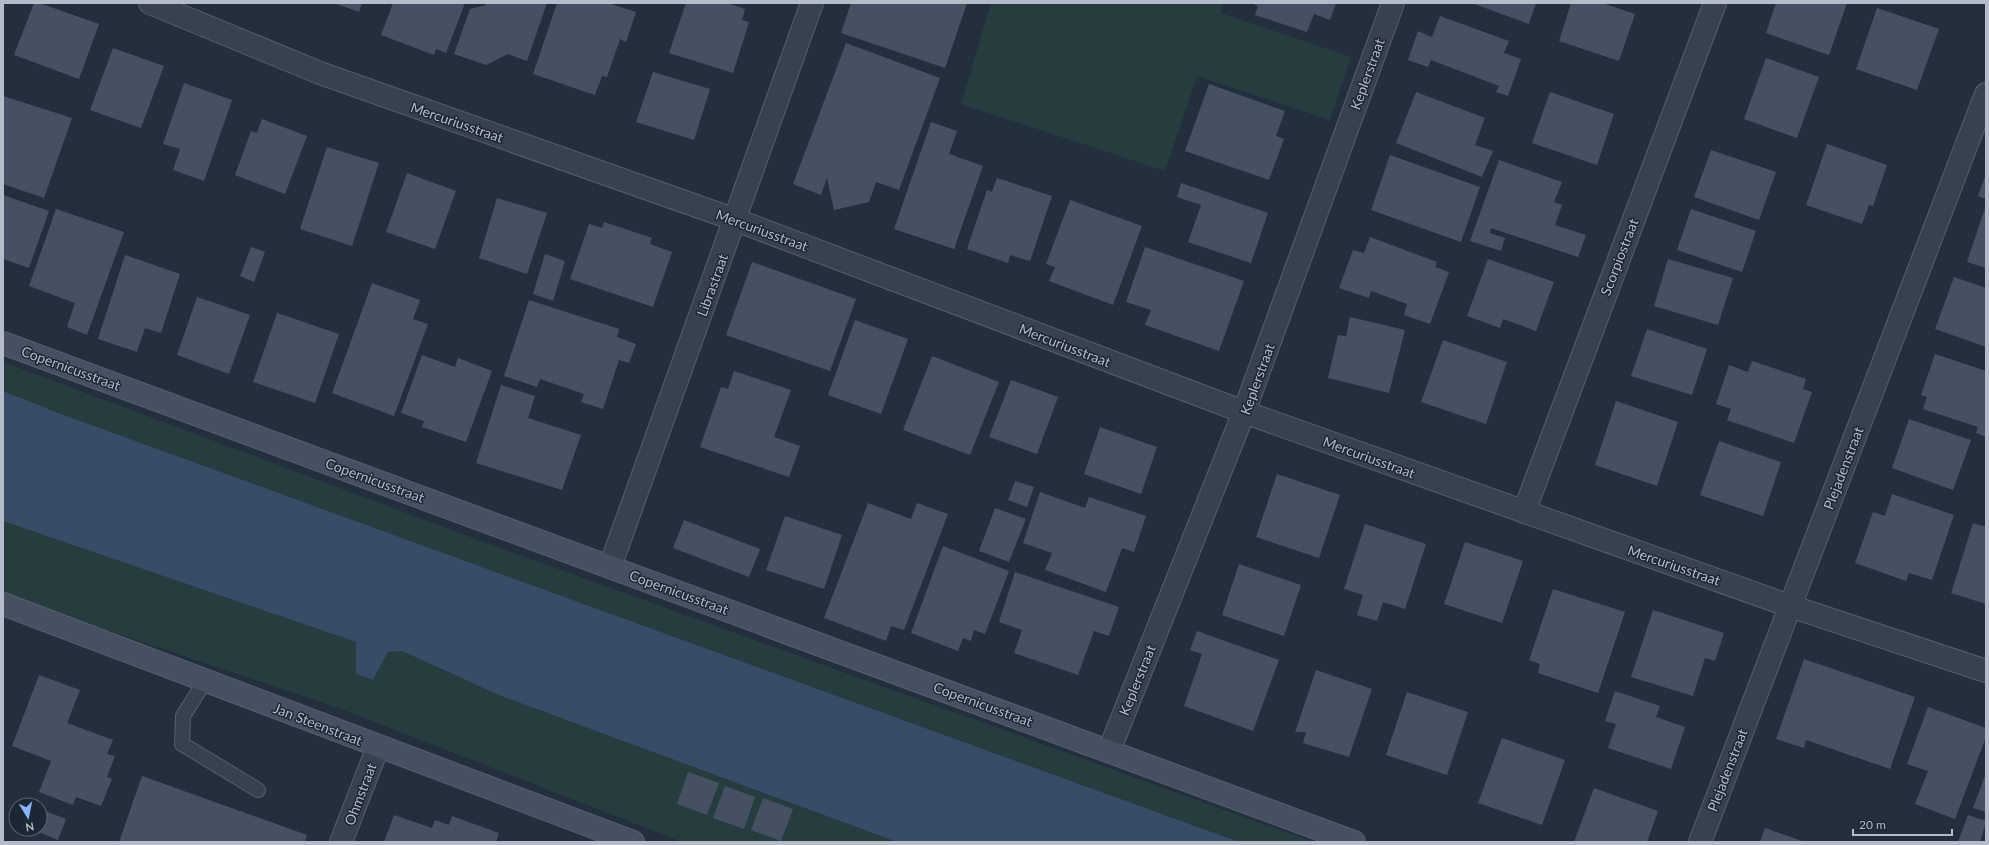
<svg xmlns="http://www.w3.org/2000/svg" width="1989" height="845" font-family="Lato,sans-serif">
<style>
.green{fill:#263c3f}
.water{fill:#394c67}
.building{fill:#455162}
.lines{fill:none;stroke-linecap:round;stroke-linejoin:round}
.lane-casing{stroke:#565f6c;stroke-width:16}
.street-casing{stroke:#565f6c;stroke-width:24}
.secondary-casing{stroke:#565f6c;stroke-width:24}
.lane{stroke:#38414e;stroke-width:14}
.street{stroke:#38414e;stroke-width:22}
.secondary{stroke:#465061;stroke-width:22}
.labels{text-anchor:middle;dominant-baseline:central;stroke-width:3;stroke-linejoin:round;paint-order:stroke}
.street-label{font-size:14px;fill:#b4bcc9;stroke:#1d2633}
</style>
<rect width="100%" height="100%" fill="#242f3e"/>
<path class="green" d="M991,3H1224L1221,13L1351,57L1330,120L1197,76L1165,171L961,104Z
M3,362L481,541L1313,842H1239L61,414L3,391Z
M3,521L356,642V674L373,680L388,652L402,651L501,696L897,842H682L344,710L3,595Z"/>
<path class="water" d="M3,391L61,414L1239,842H897L501,696L402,651L388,652L373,680L356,674V642L3,521Z"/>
<path class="building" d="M34,3H39L99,24L79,79L14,55Z
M334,3H362L359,12Z
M393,3H465L446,53L436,49L434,55L381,35Z
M487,3H547L527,61L508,54L486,65L454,54L470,9L486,5Z
M557,3H608L636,12L626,42L620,39L607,77L602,76L595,95L533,74Z
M686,3H727L745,9L742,20L749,22L733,73L669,53Z
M851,3H967L945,68L841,33Z
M1251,3H1336L1330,20L1314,14L1307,32L1255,15L1258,6Z
M1472,3H1536L1529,24Z
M1571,3H1602L1635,14L1619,61L1559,41Z
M1776,3H1847L1829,55L1766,33Z
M1877,8L1939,29L1917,90L1856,69Z
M1440,16L1509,41L1504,53L1521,59L1508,96L1496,92L1499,86L1431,60L1428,67L1408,60L1418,31L1432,37Z
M846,43L940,78L899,190L876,182L869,202L834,210L827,178L821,195L793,184Z
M113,48L164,66L141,128L90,110Z
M1766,58L1819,77L1797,138L1744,119Z
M653,72L710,89L694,140L636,122Z
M184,83L232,100L204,181L173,170L180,149L163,144Z
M1209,84L1285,111L1276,136L1284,139L1269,180L1185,151Z
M1416,92L1485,118L1475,145L1493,151L1482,177L1396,143Z
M1550,92L1614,114L1597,165L1532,143Z
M3,96L72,118L44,198L3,184Z
M262,119L307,136L285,194L235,175L251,131L257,133Z
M931,122L957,131L949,154L983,166L954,249L894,229Z
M1827,144L1887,165L1873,206L1869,205L1862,224L1806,205Z
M327,147L379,163L352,246L300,229Z
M1711,150L1776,172L1759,220L1694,197Z
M1390,155L1480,187L1461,242L1371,210Z
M1499,160L1562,182L1554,202L1562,205L1555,225L1586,235L1578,257L1491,228L1490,233L1505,238L1501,251L1470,241Z
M407,173L456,191L435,249L386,232Z
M1986,174V199L1978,196Z
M997,178L1052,196L1030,261L1010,255L1008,263L967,249L987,190L992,192Z
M1181,183L1268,213L1251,263L1188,242L1201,205L1177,197Z
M3,195L49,211L29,268L3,259Z
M497,198L547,213L527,274L479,258Z
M1070,200L1142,226L1113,305L1049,281L1055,267L1046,264Z
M1985,208L1986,209V268L1967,262Z
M56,209L124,232L87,335L67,327L75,303L29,286Z
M1691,209L1756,231L1742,272L1677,250Z
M604,222L652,238L650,244L672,252L653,307L570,279L589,224L602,228Z
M1370,237L1437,262L1435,267L1449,272L1430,324L1404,315L1407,304L1371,291L1369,298L1339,288L1353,250L1364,253Z
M251,247L265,252L254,282L240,276Z
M1145,247L1244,281L1219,351L1145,325L1151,310L1126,302Z
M545,254L565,261L553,301L533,294Z
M125,255L180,274L161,333L145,328L137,352L98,339Z
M1488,259L1554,282L1536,331L1503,319L1500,328L1467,316Z
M1668,259L1733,278L1718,325L1654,306Z
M752,262L856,299L830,371L726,335Z
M1954,277L1986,288V347L1935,329Z
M372,283L420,300L413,319L428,324L394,416L332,393Z
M197,297L250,315L229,374L177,355Z
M529,300L619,329L617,337L636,344L629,363L619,360L603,409L581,402L584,394L540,379L537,387L504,376Z
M277,313L339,334L315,403L253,382Z
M1350,317L1405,330L1389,393L1328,378L1338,335L1346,336Z
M855,320L908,339L881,414L828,395Z
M1647,329L1707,349L1692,395L1631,376Z
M1443,340L1507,362L1486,424L1421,402Z
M1935,354L1986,371V437L1976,433L1978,427L1923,409L1927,397L1921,395Z
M422,355L455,367L458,358L492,371L466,442L422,427L424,421L401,413Z
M932,356L999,382L970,455L903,430Z
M1752,361L1806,379L1803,389L1812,392L1794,443L1727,420L1731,409L1716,404L1729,365L1748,372Z
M734,371L791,390L774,437L800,446L789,477L700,447L721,387L728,389Z
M1011,380L1058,397L1037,454L989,437Z
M501,385L535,396L528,418L581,435L562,490L476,463Z
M1616,401L1678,422L1657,486L1595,465Z
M1909,419L1971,440L1953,490L1892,468Z
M1100,427L1157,447L1141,494L1084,474Z
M1719,441L1781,462L1763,516L1700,495Z
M1277,474L1340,495L1319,558L1256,537Z
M1015,481L1034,487L1027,507L1008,500Z
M1040,492L1085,508L1089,497L1146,516L1134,552L1122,548L1106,592L1045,570L1052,553L1023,543Z
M1892,494L1954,515L1932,580L1909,573L1906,581L1855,563L1873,512L1885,516Z
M868,503L911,519L917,503L948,514L904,630L891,626L886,641L824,618Z
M995,508L1026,519L1009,562L979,551Z
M785,516L842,535L824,589L766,570Z
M684,520L760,549L749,577L673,548Z
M1973,523L1986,527V604L1951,593Z
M1365,524L1426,544L1405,609L1383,602L1377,621L1357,615L1363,595L1344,589Z
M1465,542L1523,561L1502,623L1444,604Z
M943,546L1009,571L985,634L974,630L971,641L963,638L958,651L911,633Z
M1239,564L1301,585L1284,636L1222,615Z
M1015,572L1119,607L1109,636L1094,631L1078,675L1014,653L1022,630L999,622Z
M1553,589L1625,612L1598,693L1538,673L1540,664L1529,660Z
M1653,610L1724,633L1715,661L1705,658L1693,696L1631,677Z
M1197,631L1279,660L1253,731L1184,706L1202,654L1190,650Z
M1804,659L1915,697L1890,769L1806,740L1804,748L1776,739Z
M1316,670L1372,689L1349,757L1303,743L1306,732H1295Z
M39,675L80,690L67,723L113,740L107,754L115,756L107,777L112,779L101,806L76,797L73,805L39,792L51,761L12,746Z
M1615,691L1660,706L1656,717L1685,727L1671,769L1608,748L1616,724L1605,721Z
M1407,692L1468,712L1447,775L1386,755Z
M1928,707L1986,728V737L1955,819L1915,804L1928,771L1907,764Z
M1502,738L1565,760L1542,825L1478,803Z
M688,772L719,783L707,815L677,804Z
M1986,773V812L1973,808Z
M142,776L307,835L305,842H119Z
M725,786L755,797L744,829L713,818Z
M1594,788L1658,811L1647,842H1574Z
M763,798L793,809L781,841L751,830Z
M40,809L66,819L58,840L31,829H40Z
M394,815L432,828L435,820L449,825L452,816L499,833L496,842H384Z
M1968,815L1986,821L1980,842H1958Z
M1765,828L1805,842H1760Z"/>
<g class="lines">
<g class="lane-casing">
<path id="lane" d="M205,681L183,716L182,744L258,790"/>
</g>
<g class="street-casing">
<path id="street" d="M150,3L320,73L736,220L1244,412L1790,606L1986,671
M1524,512L1715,3
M610,567L812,3
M1109,751L1244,412L1393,3
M341,842L378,747
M1700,842L1986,94"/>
</g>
<g class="secondary-casing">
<path id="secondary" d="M3,343L1354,842
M3,604L633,842"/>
</g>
<use href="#lane" class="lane"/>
<use href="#street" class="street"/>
<use href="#secondary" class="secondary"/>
</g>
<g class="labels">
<g class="street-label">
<text transform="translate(1367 74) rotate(-70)">Keplerstraat</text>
<text transform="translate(457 122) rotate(19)">Mercuriusstraat</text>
<text transform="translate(762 230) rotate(20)">Mercuriusstraat</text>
<text transform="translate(1619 257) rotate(-69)">Scorpiostraat</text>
<text transform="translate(712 285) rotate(-70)">Librastraat</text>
<text transform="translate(1065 345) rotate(21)">Mercuriusstraat</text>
<text transform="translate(71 368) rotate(20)">Copernicusstraat</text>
<text transform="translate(1257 379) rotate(-70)">Keplerstraat</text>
<text transform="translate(1369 457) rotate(20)">Mercuriusstraat</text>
<text transform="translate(1843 468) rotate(-69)">Plejadenstraat</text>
<text transform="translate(375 480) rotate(20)">Copernicusstraat</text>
<text transform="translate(1674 565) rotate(19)">Mercuriusstraat</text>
<text transform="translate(679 592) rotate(20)">Copernicusstraat</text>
<text transform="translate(1137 680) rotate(-68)">Keplerstraat</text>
<text transform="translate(983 704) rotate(20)">Copernicusstraat</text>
<text transform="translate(318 724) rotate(21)">Jan Steenstraat</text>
<text transform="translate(1727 770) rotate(-69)">Plejadenstraat</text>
<text transform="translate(360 794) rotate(-69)">Ohmstraat</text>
</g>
</g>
<rect width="1989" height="845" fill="none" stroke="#b4bcc9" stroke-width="8"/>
<g transform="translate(28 817) rotate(170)"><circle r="19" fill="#1d2633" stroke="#59626f"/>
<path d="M0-3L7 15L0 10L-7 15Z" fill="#8ab4f8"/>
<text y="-6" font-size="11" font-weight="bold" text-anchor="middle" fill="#b4bcc9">N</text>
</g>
<path d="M1853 829v6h99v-6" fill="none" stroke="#b4bcc9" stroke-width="2"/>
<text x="1859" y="829" font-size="12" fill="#b4bcc9" stroke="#1d2633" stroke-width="3" paint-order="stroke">20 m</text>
</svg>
